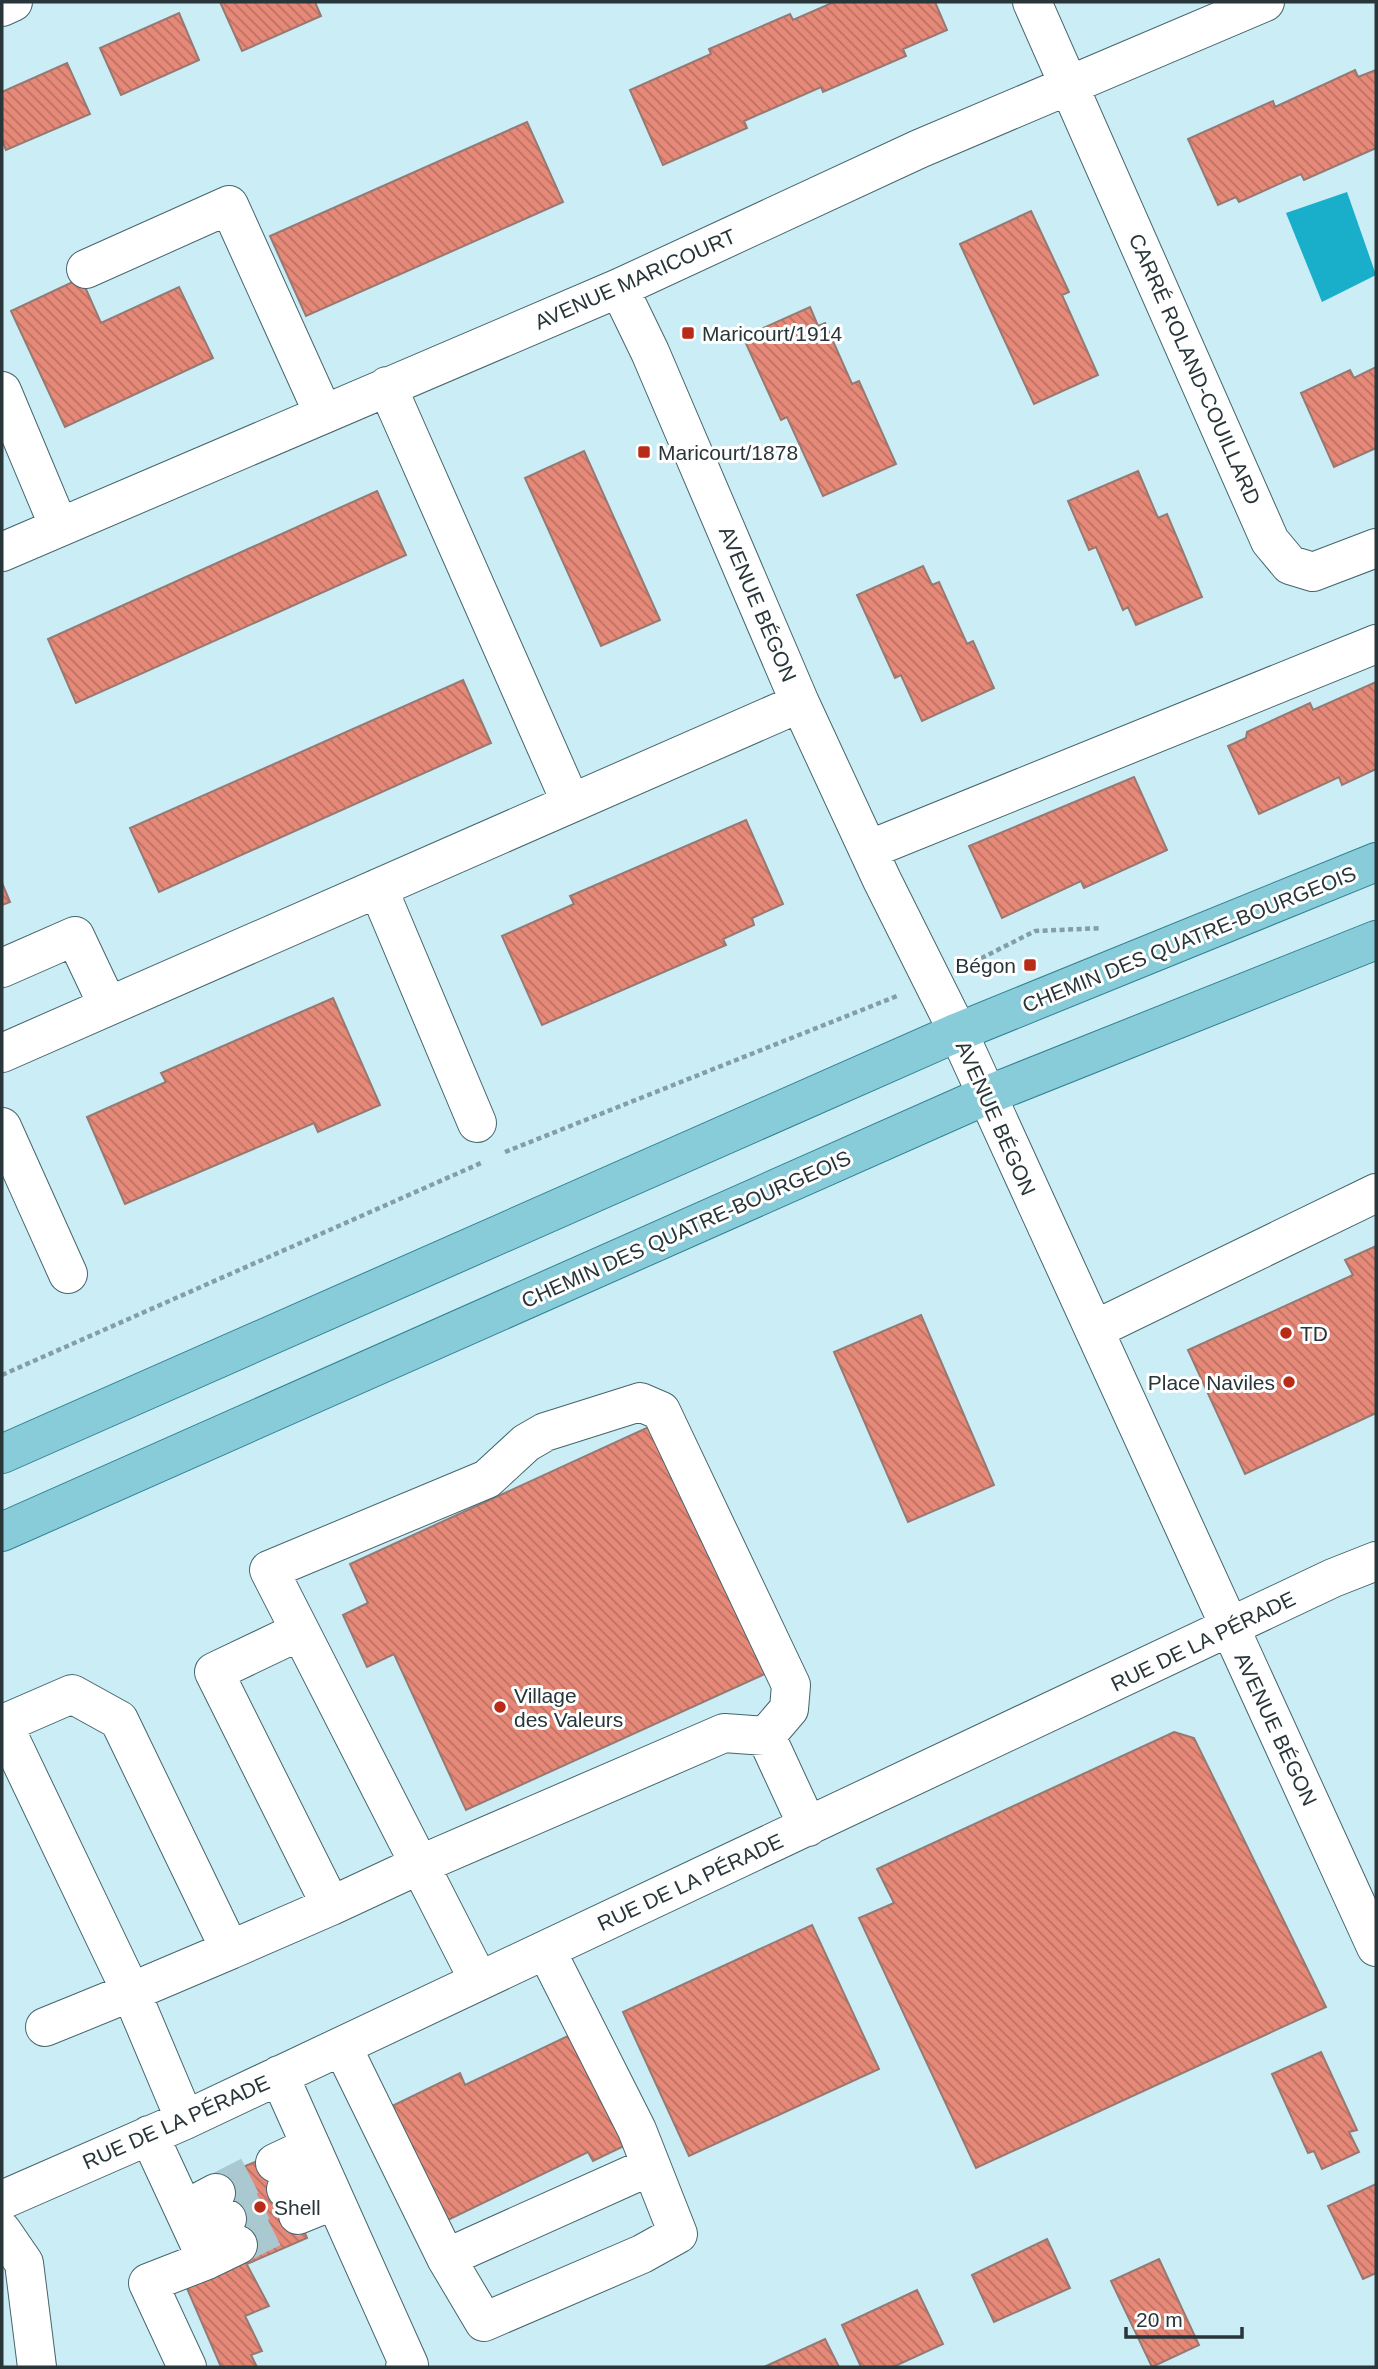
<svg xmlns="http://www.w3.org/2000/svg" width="1378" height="2369" font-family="Helvetica,sans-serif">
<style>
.water{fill:#19aec9}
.building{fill:url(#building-back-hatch);stroke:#967973;stroke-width:2}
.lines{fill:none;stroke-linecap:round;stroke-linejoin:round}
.minor-tunnel{stroke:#aac8d0;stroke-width:38;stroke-dasharray:38 19;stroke-linecap:butt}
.minor-casing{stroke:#46656c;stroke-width:40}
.major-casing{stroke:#338191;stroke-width:40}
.path{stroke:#849ea5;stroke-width:4.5;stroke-dasharray:5 3.5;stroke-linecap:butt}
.minor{stroke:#fff;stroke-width:38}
.major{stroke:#88ccda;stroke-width:38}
.poi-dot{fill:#b82b18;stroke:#fff;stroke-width:2.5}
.labels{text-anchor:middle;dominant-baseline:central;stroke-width:6;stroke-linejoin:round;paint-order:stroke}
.street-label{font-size:21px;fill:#283539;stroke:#fff}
.poi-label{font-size:21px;fill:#283539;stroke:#fff;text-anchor:start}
</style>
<defs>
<pattern id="building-back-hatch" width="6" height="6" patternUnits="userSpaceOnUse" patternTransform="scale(1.75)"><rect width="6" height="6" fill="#e78978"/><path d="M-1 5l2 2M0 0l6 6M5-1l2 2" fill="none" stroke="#bb7163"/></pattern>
</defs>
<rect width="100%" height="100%" fill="#caedf6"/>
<path class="water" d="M1347,192L1376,275L1322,302L1286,213Z"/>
<path class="building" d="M220,2H315L321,16L242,51Z
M834,2H935L947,30L903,49L906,56L823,92L821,87L744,121L747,128L663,165L630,90L711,54L709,49L790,14L793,20Z
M179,13L199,60L121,95L100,48Z
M67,63L90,114L6,150L2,140V92Z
M1355,70L1358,77L1376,70V148L1304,180L1301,174L1239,202L1236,197L1218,205L1188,139L1273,101L1275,107Z
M527,122L563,202L306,316L270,236Z
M1031,211L1069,292L1062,295L1098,375L1034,404L960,244Z
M81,278L101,323L179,287L213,358L65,427L11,311Z
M810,307L818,326L825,323L852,384L859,381L896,464L823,496L787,417L781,420L743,337Z
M1376,367V448L1334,467L1301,393L1350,370L1354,378Z
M584,451L660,620L601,646L525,478Z
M1138,471L1158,518L1167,514L1202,597L1136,625L1128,607L1123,610L1096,547L1089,550L1068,501Z
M377,491L406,555L76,703L48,639Z
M923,566L932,585L939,582L967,644L973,641L994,688L922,721L901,675L895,678L857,595Z
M463,680L491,743L159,892L130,828Z
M1376,682V769L1342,785L1339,777L1259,814L1228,746L1246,738L1247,732L1310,703L1313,710Z
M1134,777L1167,850L1084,888L1081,881L1002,918L969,846Z
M746,820L783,904L752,918L754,925L723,939L726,945L542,1025L502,936L574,904L570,896Z
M2,883L10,902L2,905Z
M333,998L380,1105L318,1132L314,1123L125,1204L87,1117L166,1082L161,1073Z
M1376,1246V1413L1245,1474L1188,1350L1353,1275L1345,1260Z
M921,1315L994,1485L908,1522L834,1352Z
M653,1425L767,1673L466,1810L394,1654L367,1667L343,1615L368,1603L350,1564Z
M1174,1732L1194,1738L1326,2007L976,2168L859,1918L894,1903L877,1869Z
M812,1925L879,2069L689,2156L623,2012Z
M572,2034L626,2145L593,2161L588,2152L446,2221L390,2107L460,2073L465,2085Z
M1321,2052L1357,2130L1349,2132L1359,2152L1322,2169L1314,2151L1308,2153L1272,2074Z
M272,2155L307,2238L247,2264L211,2180Z
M1376,2184V2273L1363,2279L1328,2206Z
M1047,2239L1070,2288L994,2322L972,2275Z
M1159,2259L1199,2345L1152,2367L1111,2281Z
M245,2261L269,2306L245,2316L262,2351L251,2355L257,2367H221L186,2286Z
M917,2290L943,2344L893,2367H861L842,2325Z
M825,2339L839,2367H764Z"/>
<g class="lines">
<path class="minor-tunnel" d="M216,2193L275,2163
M227,2219L286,2189
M238,2245L298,2215"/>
<g class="minor-casing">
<path id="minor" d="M1032,2L1270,541L1290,565L1313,572L1376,548
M2,7L13,2
M86,269L229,205L323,413
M619,288L650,352L800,703L882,880L958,1032L1376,1947
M387,386L571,803
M2,391L59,527
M2,552L619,288L919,149L1265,2
M868,850L1376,644
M378,888L477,1123
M2,968L75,936L108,1006
M2,1053L800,703
M2,1127L68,1274
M1094,1330L1376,1193
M300,1631L214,1672L331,1906L419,1865L724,1733L766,1736
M230,1950L131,1992L3,1724L72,1694L119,1720L230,1950L331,1906
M479,1981L269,1570L487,1479L526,1443L545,1432L640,1402L661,1411L791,1685L789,1709L766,1736L808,1827
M45,2027L131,1992L185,2120
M342,2046L446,2258L484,2322L642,2254L678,2234L637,2130L546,1950
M279,2075L409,2365L405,2367
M149,2135L207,2260L148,2283L187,2367
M275,2163L311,2146
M286,2189L322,2171
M2,2200L185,2120L1333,1578L1376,1561
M184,2210L216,2193
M298,2215L335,2200
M2,2231L24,2263L37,2367
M196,2236L227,2219
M446,2258L651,2166
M207,2260L238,2245"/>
</g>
<g class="major-casing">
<path id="major" d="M2,1454L958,1032L1376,862
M2,1532L985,1096L1376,940"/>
</g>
<path class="path" d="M966,966L1035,931L1102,928
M505,1152L897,996
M2,1375L481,1163"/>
<use href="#minor" class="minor"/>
<use href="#major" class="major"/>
</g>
<g class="poi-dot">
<rect x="681" y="326" width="14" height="14" rx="3.5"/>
<rect x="637" y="445" width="14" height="14" rx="3.5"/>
<rect x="1023" y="958" width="14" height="14" rx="3.5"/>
<circle cx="1286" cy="1333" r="7"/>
<circle cx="1289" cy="1382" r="7"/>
<circle cx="500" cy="1707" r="7"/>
<circle cx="260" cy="2207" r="7"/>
</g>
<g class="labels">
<g class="street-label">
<text transform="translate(635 279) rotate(-24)">AVENUE MARICOURT</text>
<text transform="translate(1195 369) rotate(66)">CARRÉ ROLAND-COUILLARD</text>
<text transform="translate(758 604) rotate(67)">AVENUE BÉGON</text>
<text transform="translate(1189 939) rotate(-22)">CHEMIN DES QUATRE-BOURGEOIS</text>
<text transform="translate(996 1118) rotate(66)">AVENUE BÉGON</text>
<text transform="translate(686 1229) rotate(-24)">CHEMIN DES QUATRE-BOURGEOIS</text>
<text transform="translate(1203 1641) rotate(-26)">RUE DE LA PÉRADE</text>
<text transform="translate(1276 1729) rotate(65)">AVENUE BÉGON</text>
<text transform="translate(690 1882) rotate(-25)">RUE DE LA PÉRADE</text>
<text transform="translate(176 2122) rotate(-24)">RUE DE LA PÉRADE</text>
</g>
<g class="poi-label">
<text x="702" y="333">Maricourt/1914</text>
<text x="658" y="452">Maricourt/1878</text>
<text x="1016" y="965" text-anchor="end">Bégon</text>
<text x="1300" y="1333">TD</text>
<text x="1275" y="1382" text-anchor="end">Place Naviles</text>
<text x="514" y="1695">Village<tspan x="514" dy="24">des Valeurs</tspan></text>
<text x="274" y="2207">Shell</text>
</g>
</g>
<rect width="1378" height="2369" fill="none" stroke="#283539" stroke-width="7"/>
<path d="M1126 2327v10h116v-10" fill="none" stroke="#283539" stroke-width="3.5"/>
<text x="1136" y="2327" font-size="21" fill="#283539" stroke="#ffffff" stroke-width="5" paint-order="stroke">20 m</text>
</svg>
